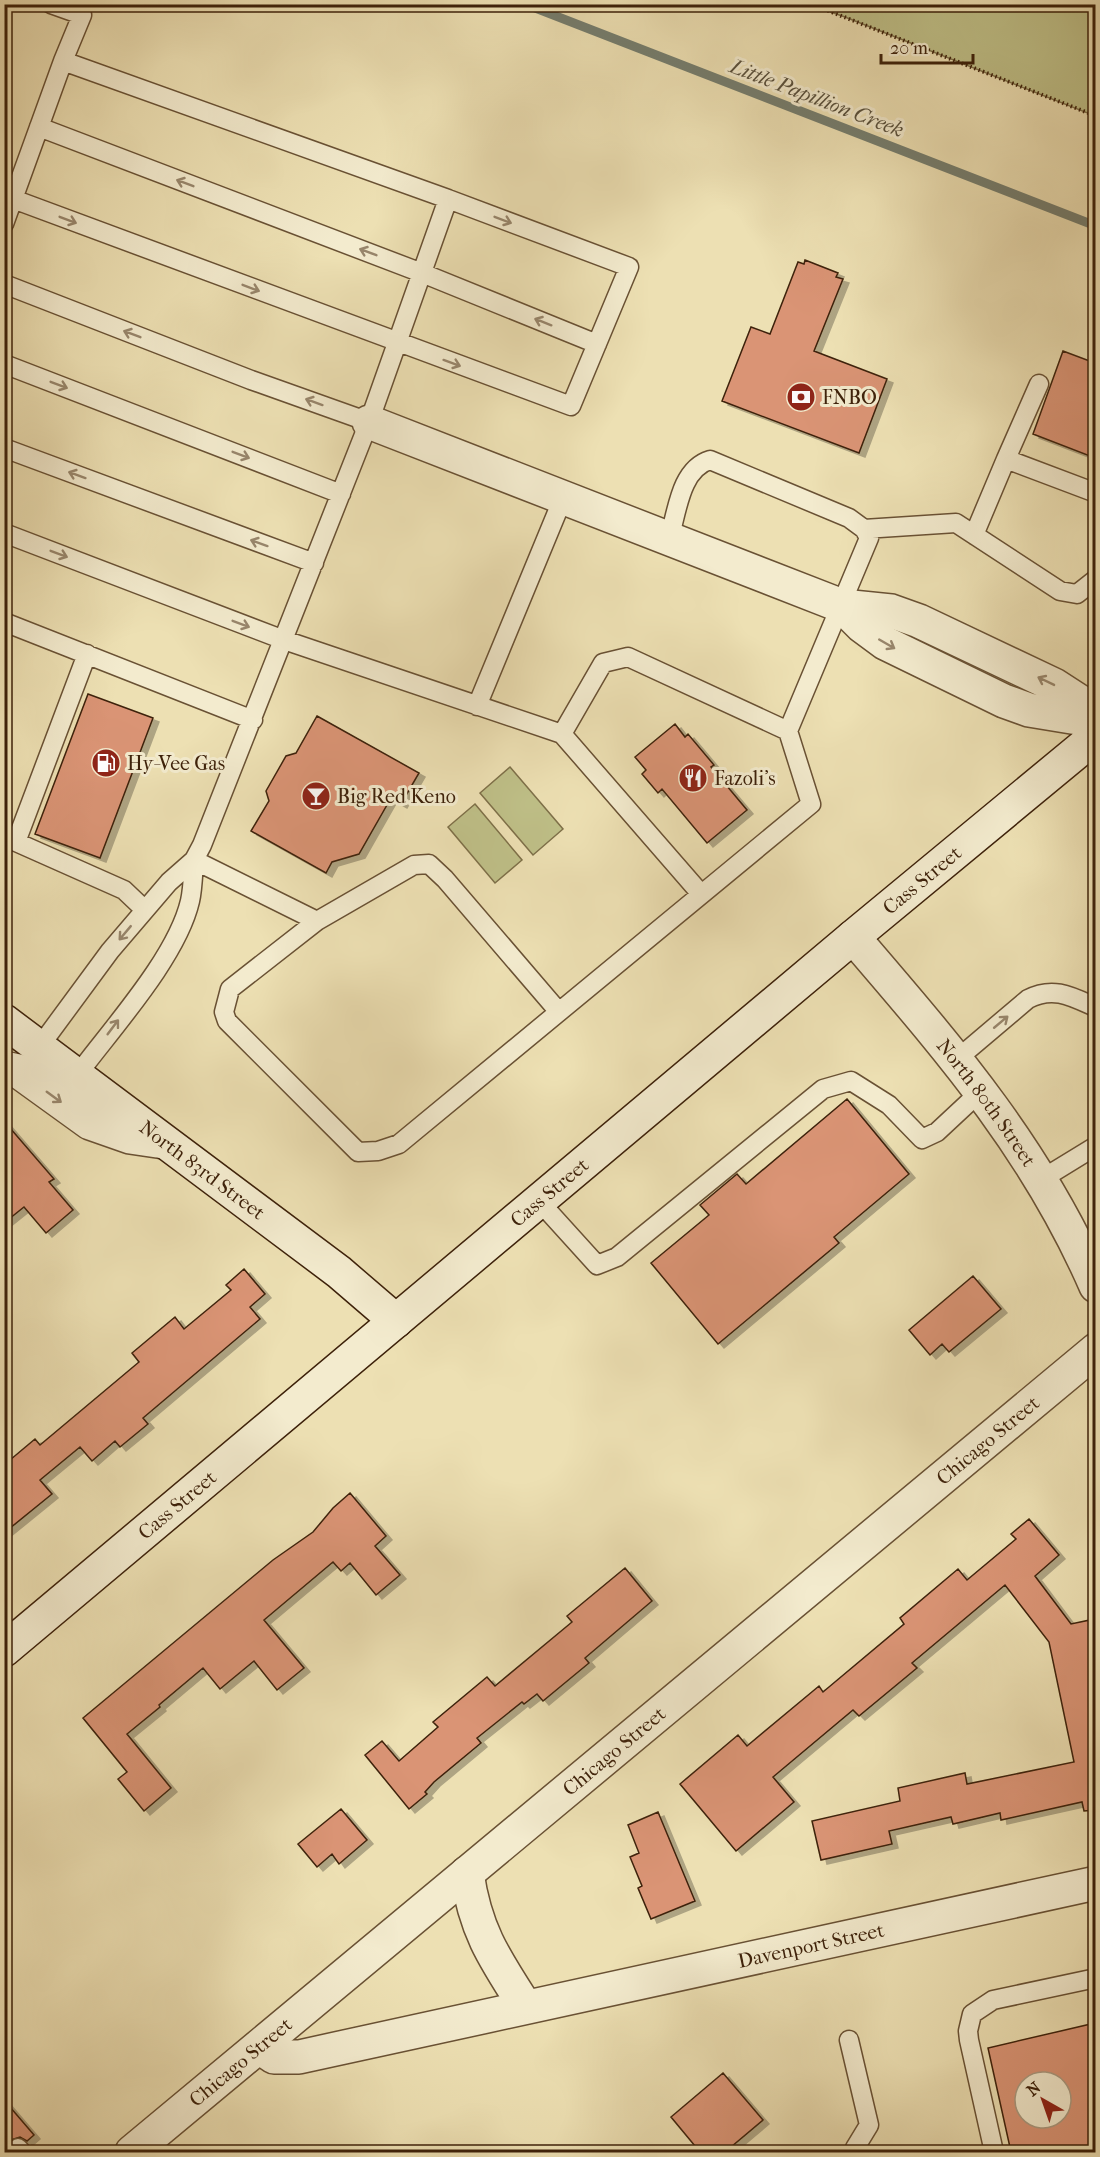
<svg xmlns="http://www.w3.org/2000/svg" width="1100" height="2157" font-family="'IM FELL French Canon',serif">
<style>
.green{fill:#bfc088;stroke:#7e7049;stroke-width:1.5}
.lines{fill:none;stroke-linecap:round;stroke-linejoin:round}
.stream{stroke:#757e6f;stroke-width:9}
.building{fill:#da9475;stroke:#3d210a;stroke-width:1.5;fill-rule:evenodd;filter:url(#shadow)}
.lane-casing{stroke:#695134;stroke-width:21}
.street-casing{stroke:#695134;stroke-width:36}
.secondary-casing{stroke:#3d210a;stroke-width:36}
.path{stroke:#3d210a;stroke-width:4;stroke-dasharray:1.5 3;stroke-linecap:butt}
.lane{stroke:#f3ebce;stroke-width:18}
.street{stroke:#f3ebce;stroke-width:33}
.secondary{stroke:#f3ebce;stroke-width:33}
.oneway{stroke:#98866c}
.labels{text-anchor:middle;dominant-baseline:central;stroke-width:6;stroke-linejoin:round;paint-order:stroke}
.poi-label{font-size:20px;fill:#3d210a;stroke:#f3ebce;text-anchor:start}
.street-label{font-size:20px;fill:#3d210a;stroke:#f3ebce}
.water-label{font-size:21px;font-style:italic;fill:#59503c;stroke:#f3ebce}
</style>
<defs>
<filter id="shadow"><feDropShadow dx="6" dy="4" stdDeviation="0" flood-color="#0004"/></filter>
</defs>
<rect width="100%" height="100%" fill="#ede0b3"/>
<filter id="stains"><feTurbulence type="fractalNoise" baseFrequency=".00333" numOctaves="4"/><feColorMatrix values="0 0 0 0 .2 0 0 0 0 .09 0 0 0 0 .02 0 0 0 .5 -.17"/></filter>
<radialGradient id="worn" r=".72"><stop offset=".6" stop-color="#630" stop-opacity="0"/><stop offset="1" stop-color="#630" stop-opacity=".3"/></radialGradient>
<path class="green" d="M811,5H1095V116L845,17Z
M510,767L563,829L533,855L480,793Z
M475,804L522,860L495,883L448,827Z"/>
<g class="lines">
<path class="stream" d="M525,4L1096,226"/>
</g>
<path class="building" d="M805,260L838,273L836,277L843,279L814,351L887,379L859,453L722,401L751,327L770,334L798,262L804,264Z
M1063,351L1095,363V458L1033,434Z
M88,694L153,718L100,858L35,834Z
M317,716L419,773L401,804L391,798L359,854L332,862L326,873L251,831L269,801L266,791L286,756L296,753Z
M675,724L685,737L688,734L714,765L711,767L747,810L707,843L662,789L658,793L642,774L646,770L635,757Z
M847,1099L909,1174L834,1237L839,1243L718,1344L651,1263L709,1215L700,1205L737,1174L746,1184Z
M4,1121L54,1179L49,1182L73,1210L46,1233L24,1207L4,1223Z
M244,1269L265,1294L250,1307L260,1319L143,1418L148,1424L120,1447L115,1441L92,1461L80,1447L40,1480L52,1494L4,1533V1465L35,1439L40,1445L139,1362L132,1353L175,1317L184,1329L231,1290L226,1285Z
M973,1276L1001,1309L949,1352L942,1344L930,1355L909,1330Z
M350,1493L386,1536L375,1546L400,1575L376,1595L350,1563L341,1571L333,1562L264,1620L304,1668L277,1690L254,1661L220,1689L203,1668L159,1705L160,1707L127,1734L171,1788L144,1811L118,1779L127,1772L83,1718L273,1560L313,1532L333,1508Z
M1029,1519L1059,1555L1035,1576L1071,1624L1090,1620L1095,1646V1810L1084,1811L1082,1802L1001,1820L1000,1813L953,1824L951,1817L889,1831L892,1844L821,1860L812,1821L900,1801L898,1788L965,1773L967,1784L1074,1762L1049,1642L1005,1585L912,1663L917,1668L859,1716L853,1710L773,1777L794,1802L736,1851L680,1784L738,1735L747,1746L819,1686L823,1692L904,1624L900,1618L958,1569L967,1580L1016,1539L1011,1534Z
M625,1568L652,1601L585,1658L589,1663L543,1701L537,1694L524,1704L522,1702L477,1738L481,1743L434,1782L425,1792L427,1794L409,1809L365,1755L382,1741L399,1761L438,1727L433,1722L487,1677L495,1686L572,1622L567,1616Z
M341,1809L367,1840L339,1864L332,1854L317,1867L298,1844Z
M658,1812L695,1901L651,1919L638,1888L642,1886L630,1857L639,1853L628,1825Z
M1095,2023V2152H1011L988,2048ZM1025,2082H1061V2118H1025Z
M723,2073L763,2120L725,2152H700L671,2117Z
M4,2100L34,2135L27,2141L20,2137L11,2140L7,2146L8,2152H4Z"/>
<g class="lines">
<g class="lane-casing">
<path id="lane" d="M51,4L82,15L63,61
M39,127L422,273L597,344
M13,199L571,406L629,267L448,199
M4,224L63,61L448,199L369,422L202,845L194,860L169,882L110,951L40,1046
M4,284L251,380L369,422
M4,364L341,494
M4,448L314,563
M1006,459L1039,384
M864,529L956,523L1060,591L1077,594L1096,579
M4,533L284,640L562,734L701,894
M974,535L1006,459L1096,493
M669,539C677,513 680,469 710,460L849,518L864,529L869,538L788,731
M4,622L253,720
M87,654L16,842L124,890L145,910
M477,706L563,498
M194,860L317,921
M559,1012L445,879L429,864L414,865L317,921L230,989L224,1012L227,1021L358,1152L378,1151L399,1144L811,804L788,731L628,657L603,663L562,734
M956,1060L1028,999C1053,986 1071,996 1095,1007
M78,1074C113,1027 177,957 190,901C193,888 193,873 194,860
M1042,1179L1096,1146
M539,1201L597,1265L617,1257L823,1089L851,1081L889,1105L922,1139L937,1132L981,1091
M849,2040L869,2125L855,2148L857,2152
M18,2148L22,2152
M994,2152L969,2040L968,2031L972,2014L993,2000L1096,1978"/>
</g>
<g class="street-casing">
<g id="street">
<path d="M369,422L842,606L891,611L919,621L1054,685L1096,712"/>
<path d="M842,606L862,626L885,643L1004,701L1029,710L1096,721"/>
<path id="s1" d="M853,937C949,1049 1036,1148 1096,1286"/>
<path d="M4,1068L18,1071L90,1123L130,1137L164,1142"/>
<path d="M467,1873C475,1930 494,1958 525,2006"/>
<path id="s2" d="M259,2047L274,2057H299L1096,1883"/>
<path id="s3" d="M132,2152L1096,1350"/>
</g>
</g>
<g class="secondary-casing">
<g id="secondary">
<path id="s4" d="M4,1021L339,1272L396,1321"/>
<path id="s5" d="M4,1650L853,937L1096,736"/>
</g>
</g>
<path class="path" d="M811,4L1096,116"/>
<use href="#lane" class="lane"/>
<use href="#street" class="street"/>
<use href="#secondary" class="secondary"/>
</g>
<defs><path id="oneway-shaft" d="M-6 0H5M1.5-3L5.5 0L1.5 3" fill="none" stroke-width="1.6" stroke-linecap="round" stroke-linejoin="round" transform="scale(1.5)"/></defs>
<g class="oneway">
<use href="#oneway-shaft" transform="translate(185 183) rotate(-159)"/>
<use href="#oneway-shaft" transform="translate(68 220) rotate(21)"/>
<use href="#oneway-shaft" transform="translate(503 220) rotate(21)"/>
<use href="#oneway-shaft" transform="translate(368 252) rotate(-159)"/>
<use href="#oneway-shaft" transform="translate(251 288) rotate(21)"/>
<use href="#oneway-shaft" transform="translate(543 322) rotate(-158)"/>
<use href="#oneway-shaft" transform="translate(132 334) rotate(-159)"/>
<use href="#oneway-shaft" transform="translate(452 363) rotate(20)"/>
<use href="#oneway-shaft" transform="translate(59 385) rotate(21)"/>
<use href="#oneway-shaft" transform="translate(314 402) rotate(-160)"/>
<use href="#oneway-shaft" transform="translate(241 455) rotate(21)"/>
<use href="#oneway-shaft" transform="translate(77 475) rotate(-160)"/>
<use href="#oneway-shaft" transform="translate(259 543) rotate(-160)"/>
<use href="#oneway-shaft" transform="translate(59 554) rotate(21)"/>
<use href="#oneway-shaft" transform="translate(241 624) rotate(21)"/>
<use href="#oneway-shaft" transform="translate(887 644) rotate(30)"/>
<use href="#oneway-shaft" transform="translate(1046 681) rotate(-154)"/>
<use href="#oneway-shaft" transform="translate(125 933) rotate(130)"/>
<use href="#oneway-shaft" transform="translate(1001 1022) rotate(-40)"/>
<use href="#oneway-shaft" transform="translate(113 1027) rotate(-53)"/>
<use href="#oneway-shaft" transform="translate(54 1097) rotate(36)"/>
</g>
<defs>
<g id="bank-disc" transform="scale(1.5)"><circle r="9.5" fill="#8f2418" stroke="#f3ebce"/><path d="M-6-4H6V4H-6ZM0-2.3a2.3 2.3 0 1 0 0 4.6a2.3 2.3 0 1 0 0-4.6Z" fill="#fff"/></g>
<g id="fuel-disc" transform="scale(1.5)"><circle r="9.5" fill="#8f2418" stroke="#f3ebce"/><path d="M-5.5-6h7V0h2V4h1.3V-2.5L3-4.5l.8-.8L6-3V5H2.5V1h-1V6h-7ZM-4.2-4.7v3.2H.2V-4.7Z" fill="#fff"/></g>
<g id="restaurant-disc" transform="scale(1.5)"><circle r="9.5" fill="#8f2418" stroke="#f3ebce"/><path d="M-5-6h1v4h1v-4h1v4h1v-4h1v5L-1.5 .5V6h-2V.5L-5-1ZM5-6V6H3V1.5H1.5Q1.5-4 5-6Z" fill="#fff"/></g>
<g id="bar-disc" transform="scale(1.5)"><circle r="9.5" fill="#8f2418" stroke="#f3ebce"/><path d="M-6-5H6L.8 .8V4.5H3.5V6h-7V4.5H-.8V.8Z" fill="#fff"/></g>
</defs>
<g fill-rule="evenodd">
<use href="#bank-disc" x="801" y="397"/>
<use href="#fuel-disc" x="106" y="763"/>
<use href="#restaurant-disc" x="693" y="778"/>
<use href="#bar-disc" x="316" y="796"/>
</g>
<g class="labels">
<g class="poi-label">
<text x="822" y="397">FNBO</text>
<text x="127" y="763">Hy-Vee Gas</text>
<text x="714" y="778">Fazoli's</text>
<text x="337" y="796">Big Red Keno</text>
</g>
<g class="street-label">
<text stroke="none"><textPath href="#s5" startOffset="1198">Cass Street</textPath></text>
<text stroke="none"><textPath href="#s1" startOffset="213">North 80th Street</textPath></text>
<text stroke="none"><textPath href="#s4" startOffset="248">North 83rd Street</textPath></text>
<text stroke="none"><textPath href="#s5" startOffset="712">Cass Street</textPath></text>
<text stroke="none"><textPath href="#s3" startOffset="1113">Chicago Street</textPath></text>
<text stroke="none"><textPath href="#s5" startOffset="226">Cass Street</textPath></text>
<text stroke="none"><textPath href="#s3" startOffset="627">Chicago Street</textPath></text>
<text stroke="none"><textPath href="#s2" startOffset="567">Davenport Street</textPath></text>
<text stroke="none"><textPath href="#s3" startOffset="141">Chicago Street</textPath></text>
</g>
<g class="water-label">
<text transform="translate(817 98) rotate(21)">Little Papillion Creek</text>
</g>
</g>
<rect width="1100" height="2157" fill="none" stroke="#ede0b3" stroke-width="24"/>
<rect x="6" y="6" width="1088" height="2145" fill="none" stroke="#3d210a" stroke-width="3"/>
<rect x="12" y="12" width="1076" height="2133" fill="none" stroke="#3d210a" stroke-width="1.5"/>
<g transform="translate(1043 2100) rotate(320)"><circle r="28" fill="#f3ebce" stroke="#aa9a80" stroke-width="1.5"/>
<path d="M0-4.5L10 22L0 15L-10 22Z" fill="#8f2418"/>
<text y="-9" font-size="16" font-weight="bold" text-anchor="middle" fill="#3d210a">N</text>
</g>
<path d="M881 54v9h92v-9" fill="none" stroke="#3d210a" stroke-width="3"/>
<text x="890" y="54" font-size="18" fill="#3d210a" stroke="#f3ebce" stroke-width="4.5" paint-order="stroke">20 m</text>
<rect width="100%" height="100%" filter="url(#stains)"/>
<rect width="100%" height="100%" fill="url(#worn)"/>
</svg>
